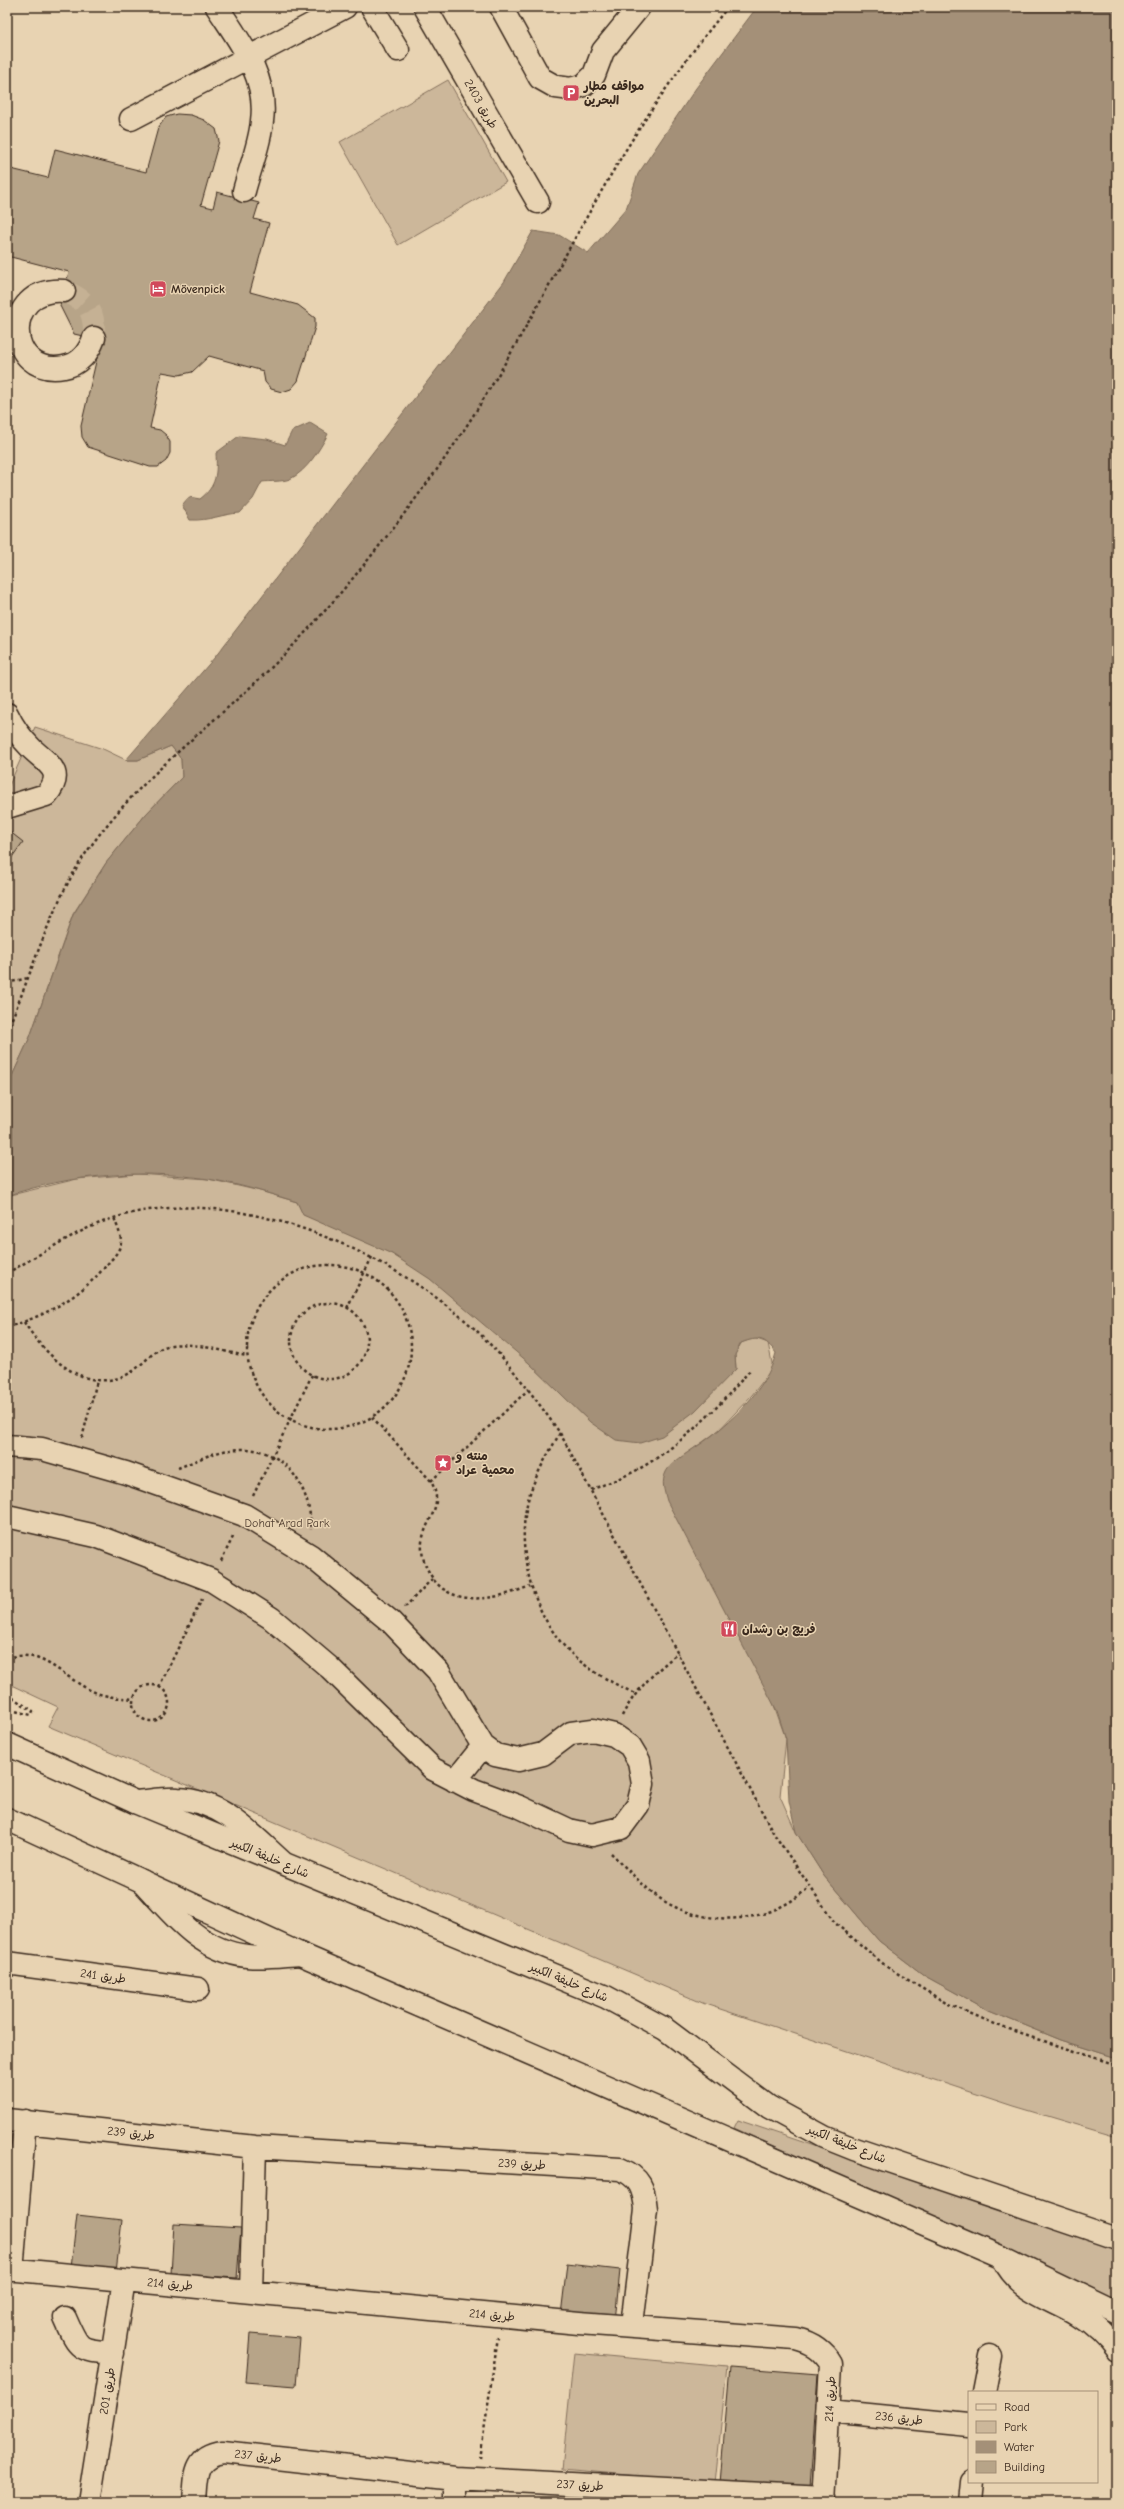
<svg xmlns="http://www.w3.org/2000/svg" width="1124" height="2509" font-family="'Comic Neue','Playpen Sans Arabic',sans-serif">
<style>
.green{fill:#ccb79a;stroke:#84705c}
.water{fill:#a49078;stroke:#7a6754}
.building{fill:#b7a488;stroke:#3b2a1e}
.lines{fill:none;stroke-linecap:round;stroke-linejoin:round}
.minor-tunnel{stroke:#c5b194;stroke-width:22;stroke-dasharray:22 11;stroke-linecap:butt}
.minor-casing{stroke:#3b2a1e;stroke-width:25}
.major-casing{stroke:#3b2a1e;stroke-width:25}
.path{stroke:#3b2a1e;stroke-width:2.5;stroke-dasharray:3 3;stroke-linecap:butt}
.minor{stroke:#e8d3b2;stroke-width:22}
.major{stroke:#e8d3b2;stroke-width:22}
.labels{text-anchor:middle;dominant-baseline:central;stroke-width:3;stroke-linejoin:round;paint-order:stroke}
.poi-label{font-size:12px;font-weight:bold;fill:#3b2a1e;stroke:#e8d3b2;text-anchor:start}
.street-label{font-size:12px;fill:#3b2a1e;stroke:#e8d3b2}
.park-label{font-size:12px;fill:#513f31;stroke:#e8d3b2}
</style>
<rect width="100%" height="100%" fill="#e8d3b2"/>
<filter id="ink" filterUnits="userSpaceOnUse"><feTurbulence type="fractalNoise" baseFrequency=".025" numOctaves="2"/><feDisplacementMap in="SourceGraphic" scale="8" xChannelSelector="R" yChannelSelector="G"/><feConvolveMatrix kernelMatrix="1 2 1 2 8 2 1 2 1" color-interpolation-filters="sRGB"/></filter>
<g filter="url(#ink)">
<path class="green" d="M448,80L506,182L398,245L340,142Z
M35,727L103,749L126,760H138L171,746L181,759L182,777L146,814L106,863L73,914L30,1037L7,1087V790Z
M137,1174L208,1179L260,1191L297,1202L304,1215C333,1227 365,1238 392,1254C467,1297 529,1363 590,1422L736,1369L735,1354L741,1343L754,1338L768,1343L773,1368L752,1395L719,1430L685,1455L786,1739L780,1796L796,1832L824,1876L879,1941L925,1976L989,2011L1060,2040L1117,2058V2137L1013,2106L705,2004L48,1726L58,1707L7,1683V1196L77,1179Z
M738,2120L1117,2249V2301L734,2128Z
M574,2353L727,2367L715,2483L562,2469Z"/>
<path class="water" d="M757,7H1117V2058L1060,2040L989,2011L925,1976L879,1941L824,1876L796,1832L789,1801L786,1739L777,1711L667,1501C664,1490 661,1482 666,1472C670,1463 693,1449 702,1443C731,1422 767,1389 776,1353C765,1338 759,1336 741,1343L735,1355L736,1369L695,1411L662,1436L640,1443L616,1440L590,1422L529,1363L430,1279L392,1254L303,1215L297,1202C268,1193 238,1184 208,1179C143,1169 70,1174 7,1196V1087L30,1037L73,915L106,863L146,814L182,777L181,759L171,746L138,760H126L215,657L504,282L533,231L559,235L588,253L626,209L638,174L696,88Z
M310,423L328,434C320,449 307,471 290,479C282,482 270,481 262,482L253,499L240,513C221,514 210,521 190,520L182,505L189,497L200,499C217,486 217,473 216,453L239,436L267,439L285,445L292,431Z"/>
<path class="building" d="M177,114L191,115L204,120L216,129L219,141L201,205L213,208L217,192L259,203L254,219L269,223L250,292L298,305L315,318V327L298,381L291,389L282,392L271,389L265,382L263,371L209,356L192,372L179,375L162,372L150,428L160,430L166,435L170,442V453L166,461L158,467H150L88,447L82,437L81,426L101,340L74,334L60,306L69,272L7,256V183L11,169L48,178L55,149L146,172L158,128L166,117Z
M9,831L23,842L7,864V833Z
M77,2215L122,2220L116,2272L71,2267Z
M174,2224L241,2228L237,2278L171,2274Z
M567,2264L620,2270L615,2321L561,2315Z
M250,2334L300,2338L296,2386L246,2382Z
M730,2367L818,2374L810,2487L720,2483Z"/>
<g class="lines">
<path class="minor-tunnel" d="M64,291C89,301 95,312 94,338"/>
<g class="minor-casing">
<path id="minor" d="M217,7C240,42 268,77 262,121C260,144 250,168 244,191
M372,7L398,50
M425,7L538,202
M501,7L540,78L556,87L571,89L584,85L594,75L603,51L639,7
M131,119L345,7
M64,291C0,286 5,378 64,367C79,365 89,352 94,338
M7,714C13,727 21,738 31,748C46,763 67,771 46,795L7,807
M7,1446L42,1449L126,1473L244,1515L311,1556L391,1622L438,1671L483,1746L495,1755L518,1760L543,1754L571,1733L593,1730L614,1735L630,1746L639,1761L643,1784L638,1805L621,1828L592,1835L569,1830L520,1807L474,1790L433,1769L330,1668L271,1618L211,1580L96,1536L7,1516
M455,1781L483,1746
M135,1802C149,1801 163,1798 178,1799C221,1800 251,1834 281,1861
M142,1881C172,1914 200,1951 247,1956C264,1958 283,1955 300,1954
M7,1963L198,1989
M7,2120L255,2147L620,2169C640,2177 644,2189 646,2209L632,2325
M1003,2258C1018,2291 1050,2297 1078,2314C1094,2324 1106,2335 1117,2350
M7,2269L579,2323L796,2339C812,2343 823,2350 831,2364L823,2502
M12,2270L25,2121
M251,2291L255,2147
M65,2318C79,2350 78,2350 113,2353
M983,2392L990,2356
M829,2411L969,2425
M89,2502L124,2280
M194,2502C196,2477 193,2456 223,2452L455,2478L824,2497
M455,2502V2478
M970,2502L972,2482"/>
</g>
<g class="major-casing">
<path id="major" d="M7,1744L135,1802L606,1997L665,2029L769,2107L824,2137L854,2149L1117,2238
M7,1819L300,1954L1003,2258L1117,2313"/>
</g>
<path class="path" d="M7,983L28,978
M7,1030C32,974 47,915 80,862C132,781 213,726 280,659C335,603 384,542 430,479C500,384 552,275 612,173C646,115 685,59 728,7
M247 1347a82 82 0 1 1 164 0a82 82 0 1 1-164 0Z
M7,1273C42,1254 76,1230 114,1218C232,1180 392,1251 478,1332C509,1362 535,1398 560,1433L774,1834L835,1923L887,1967L946,2003L1009,2030L1117,2065
M291 1341a38 38 0 1 1 76 0a38 38 0 1 1-76 0Z
M347,1308L372,1257
M24,1322C46,1357 87,1397 130,1373C145,1364 154,1347 172,1345C196,1342 224,1352 247,1356
M7,1327C47,1316 83,1295 109,1262C114,1257 121,1249 121,1241C121,1234 116,1224 114,1217
M372,1417L431,1481C445,1508 426,1517 422,1542C421,1553 424,1564 430,1574C450,1610 499,1599 530,1586
M560,1433C549,1452 537,1472 530,1493C513,1547 532,1618 574,1656C592,1672 614,1684 636,1694
M82,1438L97,1381
M178,1468C194,1462 212,1452 230,1450C281,1442 311,1483 311,1530
M431,1481L529,1389
M591,1490C607,1483 624,1477 639,1469C684,1443 718,1408 751,1369
M253,1496L312,1375
M221,1561L234,1535
M405,1607L432,1579
M7,1659C39,1645 65,1679 92,1691C105,1697 120,1698 134,1699
M133 1703a18 18 0 1 1 36 0a18 18 0 1 1-36 0Z
M159,1687L202,1599
M7,1694L33,1711L31,1715L7,1709
M622,1716C635,1690 656,1671 678,1653
M611,1853C626,1868 641,1884 658,1897C692,1922 747,1926 784,1905C793,1901 801,1893 809,1888
M480,2458L498,2337"/>
<use href="#minor" class="minor"/>
<use href="#major" class="major"/>
</g>
</g>
<defs>
<g id="parking-square" transform="scale(0.9)"><rect x="-9" y="-9" width="18" height="18" rx="4" fill="#d1495b" stroke="#e8d3b2"/><path d="M-3.5-5.5H1a3.5 3.5 0 0 1 0 7H-1V5.5H-3.5ZM-1-3.4V-.6H.8a1.4 1.4 0 0 0 0-2.8Z" fill="#fff"/></g>
<g id="hotel-square" transform="scale(0.9)"><rect x="-9" y="-9" width="18" height="18" rx="4" fill="#d1495b" stroke="#e8d3b2"/><path d="M-6-4.5h1.5V1H6V5H4.5V3h-9V5H-6ZM-4 0a1.8 1.8 0 1 1 3.6 0ZM.5 0V-2.5h3Q6-2.5 6 0Z" fill="#fff"/></g>
<g id="sight-square" transform="scale(0.9)"><rect x="-9" y="-9" width="18" height="18" rx="4" fill="#d1495b" stroke="#e8d3b2"/><path d="M0-6L1.8-2.2L6-1.7L2.9 1.2L3.7 5.4L0 3.3L-3.7 5.4L-2.9 1.2L-6-1.7L-1.8-2.2Z" fill="#fff"/></g>
<g id="restaurant-square" transform="scale(0.9)"><rect x="-9" y="-9" width="18" height="18" rx="4" fill="#d1495b" stroke="#e8d3b2"/><path d="M-5-6h1v4h1v-4h1v4h1v-4h1v5L-1.5 .5V6h-2V.5L-5-1ZM5-6V6H3V1.5H1.5Q1.5-4 5-6Z" fill="#fff"/></g>
</defs>
<g fill-rule="evenodd">
<use href="#parking-square" x="571" y="93"/>
<use href="#hotel-square" x="158" y="289"/>
<use href="#sight-square" x="443" y="1463"/>
<use href="#restaurant-square" x="729" y="1629"/>
</g>
<g class="labels">
<g class="poi-label">
<text x="584" y="86">مواقف مطار<tspan x="584" dy="14">البحرين</tspan></text>
<text x="171" y="289">Mövenpick</text>
<text x="456" y="1456">منته و<tspan x="456" dy="14">محمية عراد</tspan></text>
<text x="742" y="1629">فريج بن رشدان</text>
</g>
<g class="street-label">
<text transform="translate(481 104) rotate(60)">طريق 2403</text>
<text transform="translate(270 1858) rotate(23)">شارع خليفة الكبير</text>
<text transform="translate(103 1976) rotate(8)">طريق 241</text>
<text transform="translate(569 1982) rotate(23)">شارع خليفة الكبير</text>
<text transform="translate(131 2133) rotate(6)">طريق 239</text>
<text transform="translate(847 2144) rotate(22)">شارع خليفة الكبير</text>
<text transform="translate(522 2164) rotate(3)">طريق 239</text>
<text transform="translate(170 2284) rotate(5)">طريق 214</text>
<text transform="translate(492 2315) rotate(5)">طريق 214</text>
<text transform="translate(107 2391) rotate(-81)">طريق 201</text>
<text transform="translate(830 2399) rotate(-87)">طريق 214</text>
<text transform="translate(899 2418) rotate(6)">طريق 236</text>
<text transform="translate(258 2456) rotate(6)">طريق 237</text>
<text transform="translate(580 2485) rotate(3)">طريق 237</text>
</g>
<g class="park-label">
<text x="287" y="1523">Dohat Arad Park</text>
</g>
</g>
<rect width="1124" height="2509" fill="none" stroke="#e8d3b2" stroke-width="24"/>
<rect x="12" y="12" width="1100" height="2485" fill="none" stroke="#3b2a1e" stroke-width="1.5" filter="url(#ink)"/>
<rect x="968" y="2391" width="130" height="92" fill="#e8d3b2" stroke="#a38f77"/>
<rect x="976" y="2404" width="20" height="6" fill="#e8d3b2" stroke="#a38f77"/>
<text x="1004" y="2411" font-size="12" fill="#3b2a1e">Road</text>
<rect x="976" y="2421" width="20" height="12" fill="#ccb79a" stroke="#a38f77"/>
<text x="1004" y="2431" font-size="12" fill="#3b2a1e">Park</text>
<rect x="976" y="2441" width="20" height="12" fill="#a49078" stroke="#a38f77"/>
<text x="1004" y="2451" font-size="12" fill="#3b2a1e">Water</text>
<rect x="976" y="2461" width="20" height="12" fill="#b7a488" stroke="#a38f77"/>
<text x="1004" y="2471" font-size="12" fill="#3b2a1e">Building</text>
</svg>
